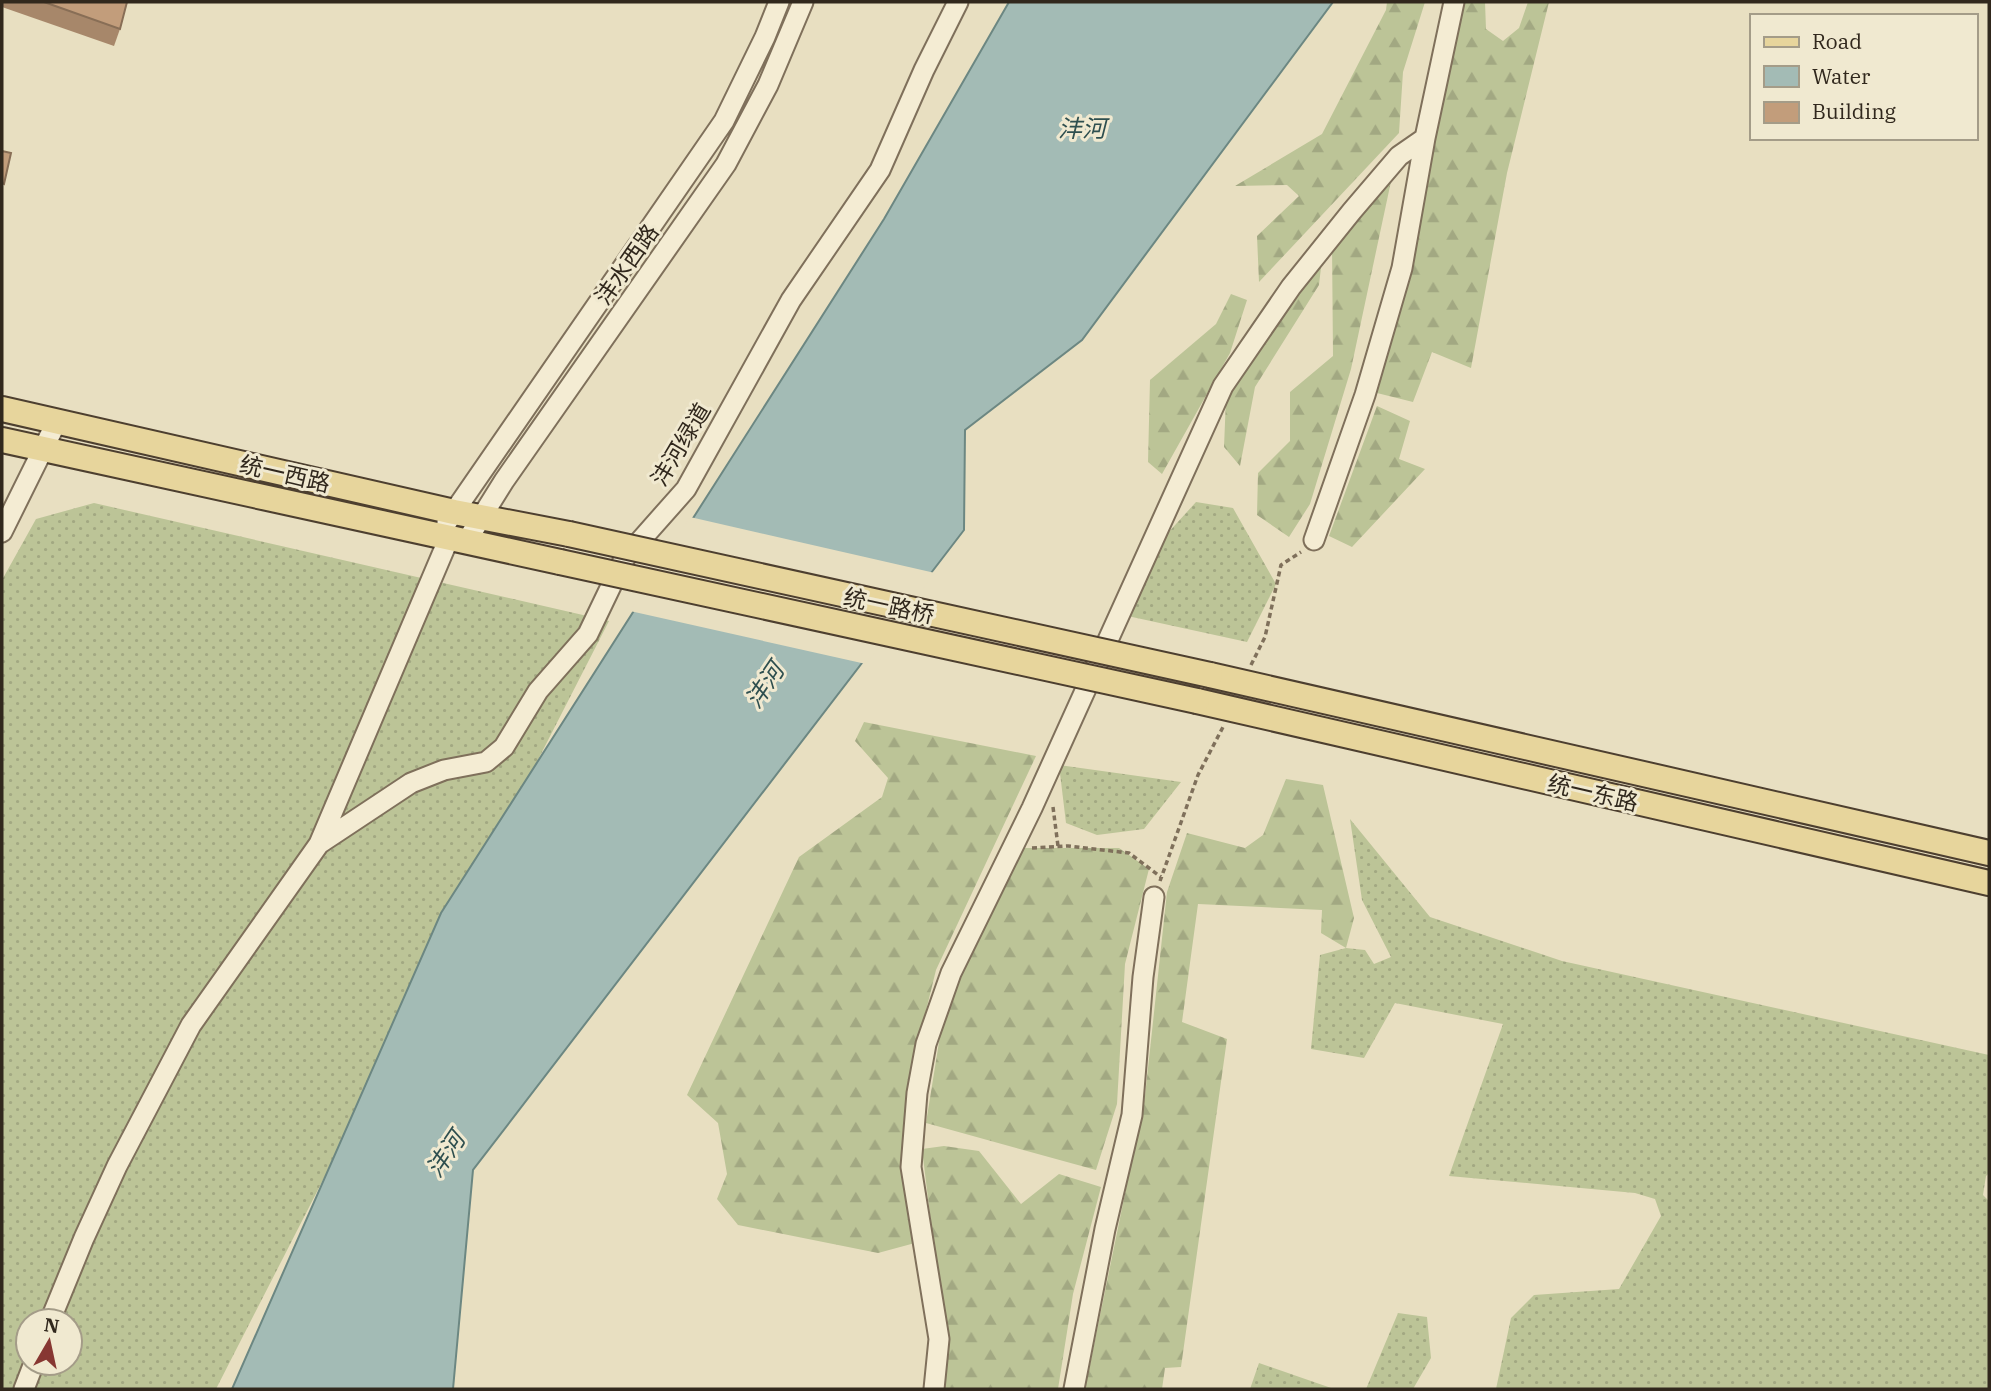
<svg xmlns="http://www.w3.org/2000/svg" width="1991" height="1391" font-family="'IBM Plex Serif','Noto Sans SC',serif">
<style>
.grass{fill:url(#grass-dots);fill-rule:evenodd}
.forest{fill:url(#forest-firs)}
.water{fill:#a3bbb5;stroke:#6c8782;stroke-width:2}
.pier{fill:#e8dfc1}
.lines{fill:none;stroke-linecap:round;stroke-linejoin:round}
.minor-casing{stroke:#7f705b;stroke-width:23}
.major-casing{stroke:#4d3f2f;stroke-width:28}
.path{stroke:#7f705b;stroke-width:3.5;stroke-dasharray:5 3.5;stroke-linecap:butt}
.minor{stroke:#f4ecd3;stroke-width:19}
.major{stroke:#e7d59c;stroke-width:24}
.major-bridge-casing{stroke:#4d3f2f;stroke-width:28;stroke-linecap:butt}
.major-bridge{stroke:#e7d59c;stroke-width:24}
.wall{fill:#a7876a}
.building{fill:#c29d7b;stroke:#886e56;stroke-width:2}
.labels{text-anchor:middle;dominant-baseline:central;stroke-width:6;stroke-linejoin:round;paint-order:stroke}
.street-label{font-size:23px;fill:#31281d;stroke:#f0e9d0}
.water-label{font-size:24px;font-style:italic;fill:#2e4f4f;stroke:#f0e9d0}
</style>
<defs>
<pattern id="grass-dots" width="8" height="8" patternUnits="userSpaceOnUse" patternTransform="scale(1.75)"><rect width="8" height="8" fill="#bcc497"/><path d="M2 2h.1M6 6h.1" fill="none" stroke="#a2a882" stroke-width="1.8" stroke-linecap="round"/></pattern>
<pattern id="forest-firs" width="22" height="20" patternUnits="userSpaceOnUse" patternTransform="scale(1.75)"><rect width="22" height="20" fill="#bcc497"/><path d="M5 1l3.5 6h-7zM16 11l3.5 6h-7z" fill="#a2a882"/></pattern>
</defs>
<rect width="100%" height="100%" fill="#e8dfc1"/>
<path class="grass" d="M1196,502L1233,508L1276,584L1247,642L1123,615L1146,557Z
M94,503L609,621L216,1389H2V580L36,519ZM28,1321H70V1363H28Z
M1059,765L1181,782L1144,829L1097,835L1066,823Z
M1350,819L1430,917L1562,961L1989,1055V1173L1986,1176L1983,1195L1989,1201V1389H1496L1511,1318L1534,1295L1619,1289L1661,1216L1655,1199L1635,1193L1449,1176L1503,1024L1395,1003L1364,1058L1311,1049L1320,955L1346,948L1365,950L1374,964L1391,957L1362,900Z
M1398,1313L1427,1317L1431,1358L1413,1389H1366Z
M1259,1363L1334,1389H1250Z"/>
<path class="forest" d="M1387,2H1425L1403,72L1399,133L1259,282L1257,236L1299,196L1287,185L1235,186L1322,134L1386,10Z
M1459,2H1485L1486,29L1503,41L1519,28L1528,2H1549L1507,173L1471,368L1432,352L1413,402L1377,393Z
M1393,172L1351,369L1310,504L1289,537L1257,515L1258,473L1290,441V392L1333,356L1332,244Z
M1323,250L1319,285L1255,387L1240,466L1224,447L1226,398Z
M1231,294L1247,300L1230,353L1162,474L1148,462L1150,380L1216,324Z
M1377,406L1410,421L1399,459L1425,469L1352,547L1329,536Z
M864,722L1036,756L936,970L922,1027L909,1110L915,1243L878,1253L738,1225L717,1199L727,1174L718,1123L687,1095L799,857L882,797L888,778L855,741Z
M1286,779L1323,785L1354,918L1346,948L1321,933L1322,910L1198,904L1182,1022L1227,1039L1181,1367L1165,1368L1162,1389H1085L1145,1096L1167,892L1187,833L1245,848L1263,835Z
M1016,848H1119L1149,869L1125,964L1117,1104L1096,1170L926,1123L944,1011Z
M944,1146L979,1151L1021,1204L1059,1174L1101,1187L1073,1294L1058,1389H934L942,1313L922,1149Z"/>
<path class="water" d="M1009,2H1333L1082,340L965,430L964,530L473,1170L453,1389H232L441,913L884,219Z"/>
<path class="pier" d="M690,517L935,573L866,664L630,611Z"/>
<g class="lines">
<g class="minor-casing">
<path id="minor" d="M447,522L724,121L765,37L779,2
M2,532L57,421
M1314,540L1365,395L1402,268L1425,138
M466,542L504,481L726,164L768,85L803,2
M319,844L411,783L444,770L486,762L504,747L538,691L588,634L624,559L686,489L791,300L880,170L924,70L958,2
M50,1321L84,1238L117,1166L191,1025L319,844L449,538
M24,1389L34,1363
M934,1389L939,1339L911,1167L917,1093L926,1044L951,973L1032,808L1223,386L1291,287L1352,211L1399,156L1425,138L1454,2
M1074,1389L1105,1229L1132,1115L1143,977L1154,897"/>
</g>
<g class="major-casing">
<path id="major" d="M2,409L454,512L569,534
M2,440L560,562
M1210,675L1989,853
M1197,701L1989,883"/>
</g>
<path class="path" d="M1251,665L1265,637L1281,565L1301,552
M1053,807L1058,846
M1032,848L1068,846L1129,853L1161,877
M1160,881L1198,775L1223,727"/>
<use href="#minor" class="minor"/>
<use href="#major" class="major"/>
<g class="major-bridge-casing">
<path id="major-bridge" d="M569,534L1210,675
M560,562L1197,701"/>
</g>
<use href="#major-bridge" class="major-bridge"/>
</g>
<path class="wall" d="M2,2H127L120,29L114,46L2,7Z"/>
<path class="building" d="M44,2H127L120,29Z
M2,151L11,153L4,184L2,183Z"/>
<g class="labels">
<g class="street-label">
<text transform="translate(626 264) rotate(-55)">沣水西路</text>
<text transform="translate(680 444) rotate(-59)">沣河绿道</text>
<text transform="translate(285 473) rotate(13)">统一西路</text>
<text transform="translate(889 605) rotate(12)">统一路桥</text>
<text transform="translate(1593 792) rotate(13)">统一东路</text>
</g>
<g class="water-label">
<text x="1082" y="128">沣河</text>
<text transform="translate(764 685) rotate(-56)">沣河</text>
<text transform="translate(445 1154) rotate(-56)">沣河</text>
</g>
</g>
<rect width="1991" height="1391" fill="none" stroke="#31281d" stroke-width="7"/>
<rect x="1750" y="14" width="228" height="126" fill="#f0e9d0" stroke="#a49c88" stroke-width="2"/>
<rect x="1764" y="37" width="35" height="10" fill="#e7d59c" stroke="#a49c88" stroke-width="2"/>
<text x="1812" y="49" font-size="21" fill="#31281d">Road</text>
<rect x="1764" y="66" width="35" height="21" fill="#a3bbb5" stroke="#a49c88" stroke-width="2"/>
<text x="1812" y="84" font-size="21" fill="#31281d">Water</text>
<rect x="1764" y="102" width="35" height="21" fill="#c29d7b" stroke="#a49c88" stroke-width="2"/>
<text x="1812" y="119" font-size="21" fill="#31281d">Building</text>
<g transform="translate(49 1342) rotate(9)"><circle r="33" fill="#f0e9d0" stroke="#a49c88" stroke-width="2"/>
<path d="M0-5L12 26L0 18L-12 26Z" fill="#873732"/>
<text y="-10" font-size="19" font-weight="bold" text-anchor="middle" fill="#31281d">N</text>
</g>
</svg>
